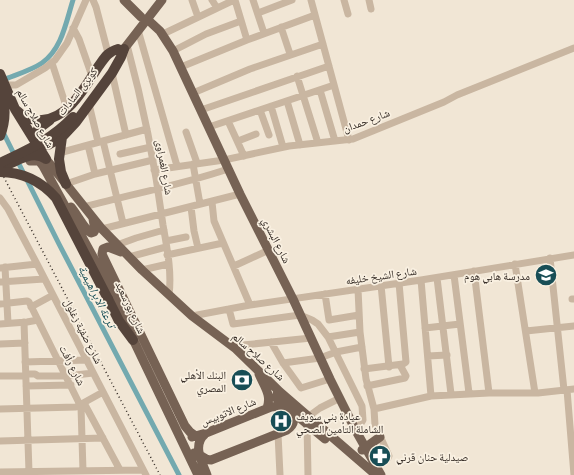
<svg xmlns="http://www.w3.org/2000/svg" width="574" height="475" font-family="Commissioner,'Noto Naskh Arabic',sans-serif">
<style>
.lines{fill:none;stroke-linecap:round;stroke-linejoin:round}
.canal{stroke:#73a9af;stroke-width:5}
.minor{stroke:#c9b6a1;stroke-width:7}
.major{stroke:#766254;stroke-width:9}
.highway{stroke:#55443b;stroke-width:10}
.rail{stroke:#332a24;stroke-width:1.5;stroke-dasharray:1 3;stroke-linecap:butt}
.highway-bridge{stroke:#55443b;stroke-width:10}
.labels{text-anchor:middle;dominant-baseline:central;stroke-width:3.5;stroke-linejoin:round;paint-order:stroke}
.street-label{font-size:11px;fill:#332a24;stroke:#f9f0e1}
.poi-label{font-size:11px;fill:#332a24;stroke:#f9f0e1;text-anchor:end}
.water-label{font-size:12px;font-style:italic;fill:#184e56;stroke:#f9f0e1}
</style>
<rect width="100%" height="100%" fill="#f1e6d5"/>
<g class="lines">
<path class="canal" d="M3,80C15,75 32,70 42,63C62,49 66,22 73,0
M2,130L59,244L179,475"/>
<path class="minor" d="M93,0L96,7L108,53
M192,0L198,17
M212,0L217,8
M235,0L247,40
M253,0L264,33
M311,0L349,140
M344,0L348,14
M369,0L371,9
M258,13L292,0
M281,27L290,54
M73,28L79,39L92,76
M138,30L177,166
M163,34L234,0
M127,45C143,104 155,164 163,225C167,248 172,272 169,295
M173,51L206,34L241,21
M52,63L67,109
M181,67L247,40L315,15
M112,73L126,135
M297,76L318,143
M4,85H16L45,68L55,60L67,43L86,0
M320,90L335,141
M193,93L250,69L323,44
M287,101L300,145
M89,104L98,142
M271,106L283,147
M201,110L329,66
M260,110L269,135
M228,121L244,156
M209,127L334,85
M186,132L197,163
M103,141L123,223
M238,141L256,134
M88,145L95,174
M59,153L147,129
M120,154L151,147
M193,164L200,204
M154,170L224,160L289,146L353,139L444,102L457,95L574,48
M66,184L95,174L153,160
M0,198L8,209L37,264L146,475
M212,202L214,221L250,305
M84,207C132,194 181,185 228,169
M191,207L194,231L198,248
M102,229L240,194
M166,241L186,237
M117,245L136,238L164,230
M167,255L223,243
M129,257L166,247
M550,258L564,390
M515,264L535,393
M234,266L269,250
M5,267L8,323
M0,268L37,264
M142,270L168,264
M474,271L489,393
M454,275L469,393
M437,278L451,394
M421,280L431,396
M0,282L44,279
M381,285L389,367
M358,289L360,332L366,379L374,409L375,425L389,456L388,458L377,467
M325,294L329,320L359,315
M572,299H574
M0,304L27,301L29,302L81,407L83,471
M31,307L53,295
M229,309L233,324L300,315L312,320L318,324L328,337L362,406L363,420L356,431
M192,316L250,305L421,280L574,255
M24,322L29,472
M0,324L27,322L38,320
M425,328L460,324
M526,331L574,326
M328,337L360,332
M271,342L283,363L301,388L330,379
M0,344L25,343
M236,349L238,346L243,345L311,338
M428,356L447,355
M25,362L87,360
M283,363L320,358L336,352L362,347
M364,369L403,364L406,362L399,283
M26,374H35L38,376H67L93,373
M0,376H26
M26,386L71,385
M367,386L405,378L406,376L400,365
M567,390L574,475
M84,403L120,470
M0,409L76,407L103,392
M374,409L431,396L489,393H538L574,389
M309,416L320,408L340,398
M307,423L308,475
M278,434L280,475
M0,441L103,438
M0,472L143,470"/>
<path class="major" d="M124,0L141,17
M147,19L160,31L173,51L240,194L293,299L330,379L356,431L381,475
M124,49L162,0
M46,159L102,229L142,270L192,316L236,349L280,392L376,475
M30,161H39L43,166L97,264L198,475
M71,207C77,214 85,230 91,233L94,232L95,230L93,219
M121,252L108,247L103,249L102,254L185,426L190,432L197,437
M259,374C264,386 272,395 267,408
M280,392L277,394V399L325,439
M205,434C192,445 202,462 207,475
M192,437L206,433L271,407L279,406L287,408
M362,450L380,437
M192,460L191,456L194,453C201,453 203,460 211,460L287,430C295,425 296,416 290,409"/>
<path class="highway" d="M0,74L15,109L46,159
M15,109C22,116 32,121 42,120C69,118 85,87 98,67C104,59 107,52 118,49
M50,120L38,129C37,136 42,143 48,145L62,137
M0,136C6,121 6,106 1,90
M0,167C15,164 31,148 46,159
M66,184L61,172L59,159L62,137L76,122L112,73L121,57L124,49
M108,299L119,321L133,340"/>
<path class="rail" d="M0,170L160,475"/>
<path class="highway-bridge" d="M0,163C29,149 51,140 73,117
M0,172C23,172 41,181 56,198L108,299"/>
</g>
<defs>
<g id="school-disc" transform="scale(1.15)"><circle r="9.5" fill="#184e56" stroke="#f9f0e1"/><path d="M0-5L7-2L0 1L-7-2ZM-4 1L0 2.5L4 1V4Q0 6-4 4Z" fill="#fff"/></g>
<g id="bank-disc" transform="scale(1.15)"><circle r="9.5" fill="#184e56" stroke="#f9f0e1"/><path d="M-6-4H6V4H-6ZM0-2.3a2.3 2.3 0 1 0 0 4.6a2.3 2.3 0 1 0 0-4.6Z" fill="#fff"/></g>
<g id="hospital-disc" transform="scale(1.15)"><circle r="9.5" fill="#184e56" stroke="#f9f0e1"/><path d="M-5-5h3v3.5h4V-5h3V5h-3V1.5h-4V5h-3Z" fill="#fff"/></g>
<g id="pharmacy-disc" transform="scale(1.15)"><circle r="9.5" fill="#184e56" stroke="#f9f0e1"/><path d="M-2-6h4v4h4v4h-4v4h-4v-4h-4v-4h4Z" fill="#fff"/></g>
</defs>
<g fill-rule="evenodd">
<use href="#school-disc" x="546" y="275"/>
<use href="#bank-disc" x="242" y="380"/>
<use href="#hospital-disc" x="281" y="421"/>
<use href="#pharmacy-disc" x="380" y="456"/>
</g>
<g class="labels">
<g class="street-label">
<text transform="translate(77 91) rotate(-52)">كوبرى السادات</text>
<text transform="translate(36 118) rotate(61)">شارع صلاح سالم</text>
<text transform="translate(366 120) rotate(-20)">شارع حمدان</text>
<text transform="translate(165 167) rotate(80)">شارع الغمراوى</text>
<text transform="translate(277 240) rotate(63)">شارع البشري</text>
<text transform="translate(381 275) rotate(-8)">شارع الشيخ خليفه</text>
<text transform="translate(131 307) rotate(65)">شارع بورسعيد</text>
<text transform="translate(84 331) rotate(63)">شارع صفية زغلول</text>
<text transform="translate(259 356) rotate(42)">شارع صلاح سالم</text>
<text transform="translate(73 365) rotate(63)">شارع رأفت</text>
<text transform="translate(228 411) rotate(-22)">شارع الاتوبيس</text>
</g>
<g class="poi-label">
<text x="530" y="275">مدرسة هابي هوم</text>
<text x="226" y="374">البنك الأهلي<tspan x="226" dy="13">المصري</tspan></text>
<text x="296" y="415" text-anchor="start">عيادة بني سويف<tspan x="296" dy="13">الشاملة التأمين الصحي</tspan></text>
<text x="396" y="456" text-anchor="start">صيدلية حنان قرني</text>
</g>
<g class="water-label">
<text transform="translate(98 296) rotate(63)">ترعة الابراهيمية</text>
</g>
</g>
</svg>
